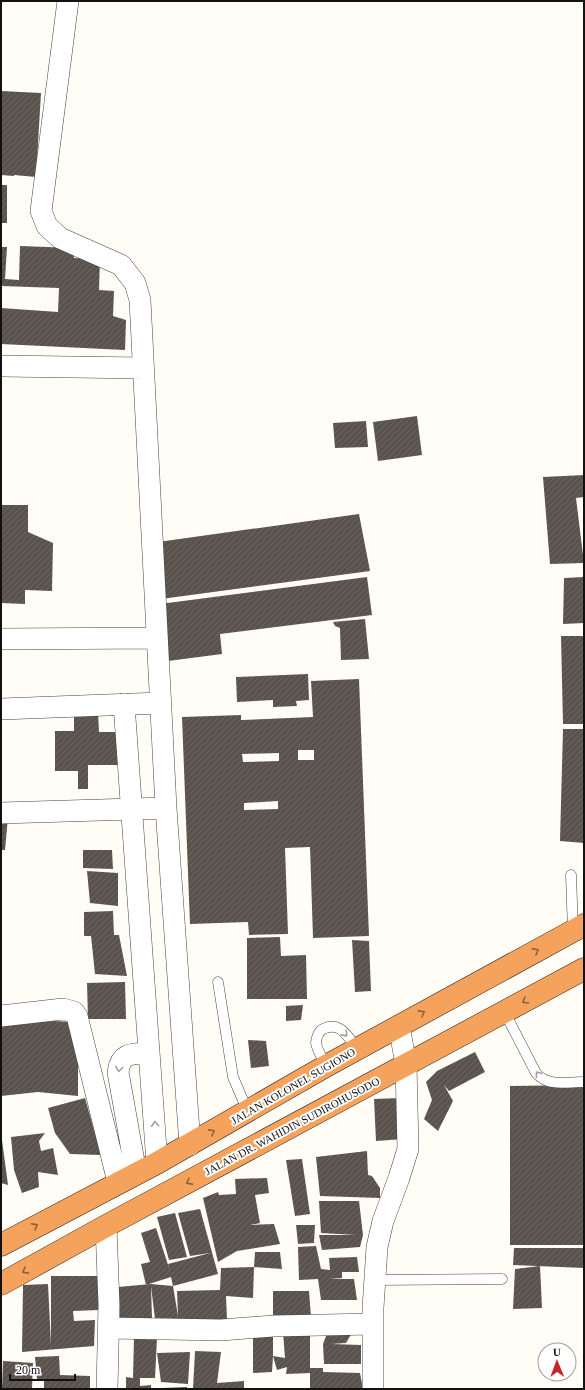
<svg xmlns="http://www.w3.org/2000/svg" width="585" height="1390" font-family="'Times New Roman',serif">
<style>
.building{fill:url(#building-hatch);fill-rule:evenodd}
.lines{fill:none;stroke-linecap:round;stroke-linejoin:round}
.lane-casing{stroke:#444;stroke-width:11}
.street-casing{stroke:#444;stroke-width:22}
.highway-casing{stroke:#222;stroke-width:23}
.lane{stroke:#fff;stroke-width:10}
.street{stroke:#fff;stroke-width:21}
.highway{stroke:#f5a25d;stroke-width:22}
.oneway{stroke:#8e613b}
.oneway2{stroke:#a0a0a0}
.labels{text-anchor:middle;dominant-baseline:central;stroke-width:4;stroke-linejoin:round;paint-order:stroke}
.street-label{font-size:11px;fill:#111;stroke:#fff}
</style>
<defs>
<pattern id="building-hatch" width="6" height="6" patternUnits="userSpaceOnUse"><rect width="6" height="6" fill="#5a524d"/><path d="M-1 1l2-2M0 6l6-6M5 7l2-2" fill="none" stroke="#6d6662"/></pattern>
</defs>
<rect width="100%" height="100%" fill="#fffdf5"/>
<path class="building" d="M1,91L41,93L36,177L14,175V166V176L1,175Z
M1,185H7V223H1Z
M20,246L74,248V258L100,259L99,290L114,291L113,316L126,320L125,350L1,344V308L58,312L59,288L1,286V247H7L5,279L19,280Z
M417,416L422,455L378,461L373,422Z
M366,421L368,447L335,448L333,423Z
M584,475V497L576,498L584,563L550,564L543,477Z
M1,505H28V532L53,543L52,591L25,590V604L1,603Z
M359,514L370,571L161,599L158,542Z
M367,577L372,615L220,634L222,654L168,661L160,604Z
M584,577V623L563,624L564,578Z
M365,619L369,659L341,660L340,628L335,626L333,622Z
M561,636H584V724H563Z
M308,674L309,700L296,701L297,706L273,707V700L237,702L236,677Z
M359,679L369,936L313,938L310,847L285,848L288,934L249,935L248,922L190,924L182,717L241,715V720L313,717L311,681ZM298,750H314V760H298ZM279,753V761L243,762L242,754ZM278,801V809L244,810V803Z
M74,712H98L99,732H120V765H88V789H78V771H55V731H74Z
M563,729H584V843L560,841Z
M8,817L5,850H1V818Z
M83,850H112L113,869L83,868Z
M87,871L118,873V906L90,903Z
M113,911L114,935H119L127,976L95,974L91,936H84V912Z
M280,937L281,956L306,955L307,999H247V938Z
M352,940L369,941L371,991L355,992Z
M125,982L126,1019H88L87,983Z
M303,1005L301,1020L286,1021V1006Z
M26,1020L78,1022V1096L38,1092L1,1096V1023Z
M248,1040L266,1041L269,1066L251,1068Z
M475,1052L485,1072L449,1091L444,1085L453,1101L438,1131L424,1119L432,1100L426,1082L437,1071Z
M584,1085V1245H510V1086Z
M85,1098L101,1155L70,1154L55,1133L48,1108Z
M401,1098L403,1139L376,1141L374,1099Z
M45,1133L39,1141L41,1151L53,1148L58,1175L38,1172L39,1187L22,1193L14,1170L11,1137Z
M2,1140L8,1185L1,1183Z
M367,1151L368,1175L372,1176L380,1188V1198L320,1196L316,1157Z
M302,1159L310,1214L295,1216L286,1160Z
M267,1178L269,1193L255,1195L260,1223L250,1225L274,1224L280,1244L237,1251L218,1262L203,1198L218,1192L219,1195L236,1194L235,1179Z
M319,1201H359L363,1235L360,1247L322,1250L319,1235H356L321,1233Z
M200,1209L218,1274L173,1286L171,1277L146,1285L141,1264L150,1262L141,1233L156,1228L170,1271L168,1264L210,1253L190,1256L178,1213Z
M175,1213L187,1257L169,1260L157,1217Z
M296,1225H315L314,1243L298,1244Z
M316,1246L321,1269L330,1270L329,1258L357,1257L359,1272H342V1278L329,1279H354L357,1300H321L318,1279L299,1280L298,1247Z
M514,1248H584V1268L513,1265Z
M255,1252H280L282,1269L254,1267Z
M540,1266L542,1308L513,1309L515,1269Z
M254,1267L253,1298L226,1296L227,1319H155L151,1286L152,1318L120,1319L118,1287L151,1284L173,1286L178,1316L177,1291L220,1290L221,1268Z
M51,1276H98L99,1310L73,1311L74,1321L95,1320L94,1346L22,1352L23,1285L48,1284L51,1345Z
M273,1291H309L311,1317L273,1315Z
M310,1331V1368H323V1372L360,1373L363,1389H310V1373L286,1374L287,1367L277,1370L273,1356L272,1372L253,1373V1335L273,1333V1356L285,1358L283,1332Z
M328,1331L352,1333L346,1343L331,1344L361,1345V1364H324L323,1344Z
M134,1337L157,1338L155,1378H140V1386L151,1385V1389H126V1377L133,1378Z
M195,1351L221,1352L217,1383L244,1381V1389H193Z
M190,1352L188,1384L161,1382L157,1353Z
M59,1356L60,1375L90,1376V1389H44V1379H37L35,1357Z
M3,1361L33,1363L32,1389H2Z
M187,1387V1389H163V1388Z"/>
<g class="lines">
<g class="lane-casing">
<path id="lane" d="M571,875L573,931
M218,982L233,1077L248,1112
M505,1013L536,1073C548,1087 566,1082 584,1082
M326,1066C323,1059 317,1050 316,1043C316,1038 319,1031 323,1029C340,1020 349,1038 357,1049
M375,1280L502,1279"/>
</g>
<g class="street-casing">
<path id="street" d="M68,1L41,211L47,226L60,238L121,265L135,283L140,300L166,808L190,1145
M1,366L143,368
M1,639L157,638
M124,704L157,1163
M1,709L160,703
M1,813L166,808
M1,1016L63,1009L74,1012L77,1016L118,1182
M136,1173L118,1072C121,1052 132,1054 149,1053
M106,1226L109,1305L107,1389
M109,1328L221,1330L273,1326L373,1324
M373,1389V1308L377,1247L383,1221L399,1178L408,1149L406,1064L399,1026"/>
</g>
<g class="highway-casing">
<path id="highway" d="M1,1245L157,1163L326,1066L584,925
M1,1284L106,1226L584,969"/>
</g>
<use href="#lane" class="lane"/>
<use href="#street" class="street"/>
<use href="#highway" class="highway"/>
</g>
<defs><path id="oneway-chevron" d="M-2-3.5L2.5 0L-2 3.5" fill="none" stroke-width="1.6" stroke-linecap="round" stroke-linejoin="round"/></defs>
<g class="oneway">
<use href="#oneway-chevron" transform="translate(536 951) rotate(-29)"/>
<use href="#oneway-chevron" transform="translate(525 1001) rotate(150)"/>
<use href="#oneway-chevron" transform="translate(422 1013) rotate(-29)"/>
<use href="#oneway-chevron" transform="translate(212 1132) rotate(-29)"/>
<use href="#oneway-chevron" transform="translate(189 1182) rotate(152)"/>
<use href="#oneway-chevron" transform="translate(35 1226) rotate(-28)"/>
<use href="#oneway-chevron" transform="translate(25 1271) rotate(151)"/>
</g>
<g class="oneway2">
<use href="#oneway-chevron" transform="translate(345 1034) rotate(48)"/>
<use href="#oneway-chevron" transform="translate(119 1069) rotate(98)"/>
<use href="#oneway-chevron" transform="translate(538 1074) rotate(-127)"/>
<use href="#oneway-chevron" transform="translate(155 1124) rotate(-94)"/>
</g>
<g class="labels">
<g class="street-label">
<text transform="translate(293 1086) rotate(-30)">JALAN KOLONEL SUGIONO</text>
<text transform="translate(292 1126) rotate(-28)">JALAN DR. WAHIDIN SUDIROHUSODO</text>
</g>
</g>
<rect width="585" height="1390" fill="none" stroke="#111111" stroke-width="4"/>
<g transform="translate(557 1362) rotate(359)"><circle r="19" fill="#ffffff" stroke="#a0a0a0"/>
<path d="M0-3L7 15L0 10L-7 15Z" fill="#c4262e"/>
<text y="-6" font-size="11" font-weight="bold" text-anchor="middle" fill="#111111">U</text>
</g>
<path d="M10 1374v6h65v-6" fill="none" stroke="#111111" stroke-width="2"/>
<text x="16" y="1374" font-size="12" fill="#111111" stroke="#ffffff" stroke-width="3" paint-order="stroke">20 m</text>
</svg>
